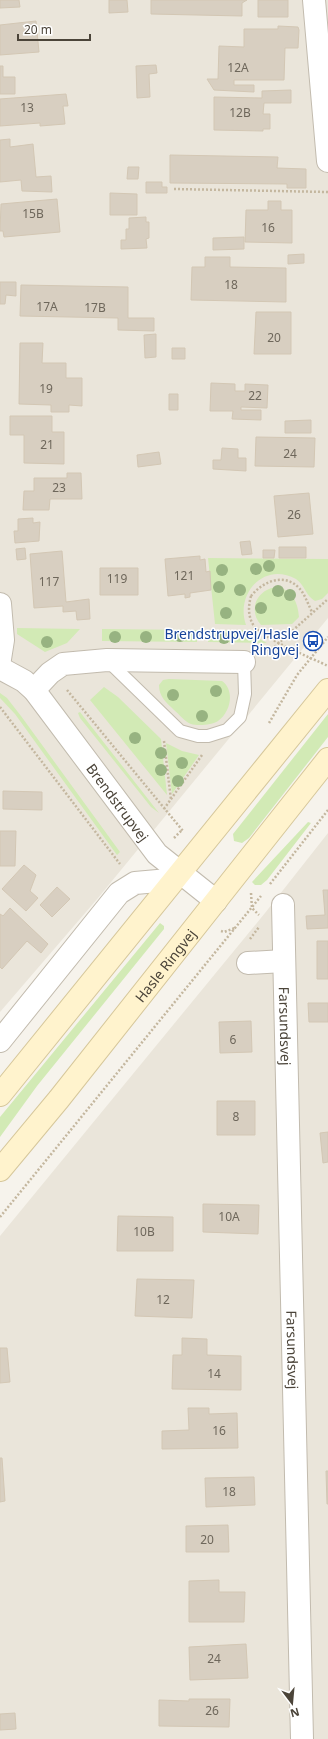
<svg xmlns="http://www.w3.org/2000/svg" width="328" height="1739" font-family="'Noto Sans',sans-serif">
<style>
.residential{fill:#eae5da}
.green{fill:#d2eab5}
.building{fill:#d8cfc1;stroke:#d3c7b4}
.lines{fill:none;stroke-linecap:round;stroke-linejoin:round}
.service-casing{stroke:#c2bbae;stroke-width:14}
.minor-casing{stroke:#c2bbae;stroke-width:24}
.secondary-casing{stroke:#d6c79b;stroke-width:24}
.path{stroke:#c4b79f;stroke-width:2.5;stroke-dasharray:2 2;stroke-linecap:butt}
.service{stroke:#fff;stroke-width:12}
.minor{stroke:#fff;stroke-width:22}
.secondary{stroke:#fff3cd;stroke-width:22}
.path-bridge{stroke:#c4b79f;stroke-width:2.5;stroke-dasharray:2 2;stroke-linecap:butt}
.tree{fill:#97b381}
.labels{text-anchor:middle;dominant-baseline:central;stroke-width:3;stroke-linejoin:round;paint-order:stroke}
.number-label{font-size:12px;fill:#6e675b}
.transit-label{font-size:14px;fill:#164399;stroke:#fff;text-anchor:end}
.street-label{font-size:14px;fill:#4b4439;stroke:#fff}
</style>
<rect width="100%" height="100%" fill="#f6f3ec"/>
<path class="residential" d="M0,0H328V618L98,898L0,1012Z
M328,833V1739H0V1236L265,913Z"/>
<path class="green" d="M208,558L328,559V593L322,599L315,601C305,595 305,585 296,579C264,561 235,594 246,625L215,624Z
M278,587C293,591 298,603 299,617L292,624L261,625C247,609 258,588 278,587Z
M17,628L80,629L67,643L45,652L17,634Z
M102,629L197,630V642L102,641Z
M209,630H249L256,637L267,643L208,642Z
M169,679L222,681C235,690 231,712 218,721C212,725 198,726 191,724C185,722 179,714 174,710C166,702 159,697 159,685L163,680Z
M104,687L118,697L161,739L167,795L90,700Z
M0,693L7,698L21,716L120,852L117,855L15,714L0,698Z
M80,712L159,813L151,807L80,718L78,713Z
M328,714V737L249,838L242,843L234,841L233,834Z
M166,743L182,751L199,755L172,794Z
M308,822L311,823L267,880L261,885H255L252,882Z
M160,923L164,926V929L37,1086L0,1137V1117Z"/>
<path class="building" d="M0,0H19L20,7L0,8Z
M109,0H127L128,12L109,13Z
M151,0H247L242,3V16L151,14Z
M258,0H288V17H258Z
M36,21L39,52L0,55V25Z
M278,26L298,27L299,30L298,48H285L284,80H234V85H254V92L214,90L207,79H218L219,46L244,47V29H278Z
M156,65L157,73L149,74L150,97L137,98L136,66Z
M0,66H3V77H15V94H0Z
M291,90V103H264L263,114H270V129H263V131L214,130V97L262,98V91Z
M66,94L68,106H63L65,124L40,126V123L0,126V99Z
M10,139V147L33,144L36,177L51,176L52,192L22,191L21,180L0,182V140Z
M170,155L278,157L277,168L306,169V188H287V184L170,183Z
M128,167H139L138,179H127Z
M146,182H162V187H167V193H146Z
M110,193L137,194V215H110Z
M57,199L60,232L4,237L3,231H0L1,204Z
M268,201H281V210H292V243L245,242L246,210H268Z
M146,217V222H149V238L146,239L147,248L121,249V240H126V229H129V218Z
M244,237V249L213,250V238Z
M304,254V263L288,264V255Z
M205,257H230V267L286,268V302L191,300L192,267H205Z
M0,282H16V296L6,295L5,304H0Z
M21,285L128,287V318H154V331L118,330V318L20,316Z
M256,312H291V354H254Z
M156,334V357L145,358L144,335Z
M20,343H43L42,363H66V378H82V406L69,405V412H51V405L19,404Z
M172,348H185V359H172Z
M211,383L235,384V391H245V384L268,385L267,408L241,407V410H261V420L232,419L233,411H210Z
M169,394H178V410H169Z
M10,416H52V432H64V464L24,463V435H10Z
M311,420V433H285V421Z
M256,437L315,438L314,467L255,466Z
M222,448L238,449V458H246V471L213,469V460H221Z
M159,452L161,464L138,467L137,455Z
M67,473H81L82,499H50L49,510H23L24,491H34V478H67Z
M309,493L313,534L278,537L274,496Z
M33,518V523L40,522L39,541L15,543L14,531H18V519Z
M250,541L252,554L242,555L240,542Z
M279,547H306V558H279Z
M25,548L26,559L17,560L16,549Z
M263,550H275L274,558H263Z
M62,551L66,602L89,599L90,619L77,620L76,611L63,612V606L34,608L30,554Z
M200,556V560L205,559L206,572L210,571L211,590L190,593V597L185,598V594L168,596L165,559Z
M100,568H138V595H100Z
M3,791L42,792V810L3,809Z
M0,831H16L15,866H0Z
M24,865L36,875L30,891L38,898L26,911L2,889Z
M57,887L70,899L52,917L40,905Z
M323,890H328V928L307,929L306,916L325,915Z
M10,908L48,944L41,953L27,941L2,969L0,967V914L3,916Z
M317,941H328V979H317Z
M308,1003H328V1022H309Z
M251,1021L252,1052L220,1053L219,1022Z
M217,1101H255V1135H217Z
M328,1132V1162L323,1163L320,1133Z
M203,1204L259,1205L258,1234L203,1232Z
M118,1216L173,1217V1251H117Z
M137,1279L194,1280L192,1318L135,1316Z
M182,1338L207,1339V1355L241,1356V1390L172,1389L173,1355H182Z
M0,1348H7L10,1382L0,1383Z
M188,1408H209V1414L237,1413L238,1448L162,1449V1431L189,1430Z
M0,1458H2L5,1501L0,1502Z
M326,1471H328V1504H327Z
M254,1477L255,1505L206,1507L205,1478Z
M228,1525L229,1552H186V1526Z
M219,1580V1592H245L244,1622H189V1581Z
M246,1644L248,1678L190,1680L189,1647Z
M189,1699H230L229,1727L159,1726V1700L189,1701Z
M15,1713L16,1729L0,1730V1714Z"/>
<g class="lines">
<g class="service-casing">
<path id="service" d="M108,661L180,731L198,736H208L227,730L240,717L245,694L244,662"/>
</g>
<g class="minor-casing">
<g id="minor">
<path d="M314,0L328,161"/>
<path d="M0,604L3,640L0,659"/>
<path id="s1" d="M0,668L24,681L34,690L157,854L216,901"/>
<path d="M34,690L50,673L63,664L107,660L244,662"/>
<path id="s2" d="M283,905L302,1739"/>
<path d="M248,963L284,961"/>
<path d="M0,1041L119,893L135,883L169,880L181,873"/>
</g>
</g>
<g class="secondary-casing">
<g id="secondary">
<path d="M0,1095L328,690"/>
<path id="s3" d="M0,1170L59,1099L328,759"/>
</g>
</g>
<path class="path" d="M174,189L328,192
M251,596C263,581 285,572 300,589C305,595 308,604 312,612
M264,652L272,649L328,599
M67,690L183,831
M0,707L120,864
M269,723L297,675L328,637
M164,741L171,800
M164,809L202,755
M174,838L182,830
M270,884L328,810
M251,893L252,908L259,915
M221,931L224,932L235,928
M250,939L259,927
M0,1217L261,896"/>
<use href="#service" class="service"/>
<use href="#minor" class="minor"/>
<use href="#secondary" class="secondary"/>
<path class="path-bridge" d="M251,596C248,607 248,617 254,626C263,639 312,658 328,666"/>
</g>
<g class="tree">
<circle cx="269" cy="566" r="6"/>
<circle cx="256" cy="569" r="6"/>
<circle cx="222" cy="570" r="6"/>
<circle cx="219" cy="587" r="6"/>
<circle cx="240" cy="590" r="6"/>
<circle cx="278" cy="591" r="6"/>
<circle cx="290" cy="595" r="6"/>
<circle cx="261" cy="608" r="6"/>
<circle cx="226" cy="613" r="6"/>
<circle cx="180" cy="636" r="6"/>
<circle cx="115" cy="637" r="6"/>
<circle cx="146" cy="637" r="6"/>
<circle cx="224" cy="638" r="6"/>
<circle cx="47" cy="642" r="6"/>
<circle cx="216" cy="691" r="6"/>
<circle cx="173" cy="695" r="6"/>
<circle cx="202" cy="716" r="6"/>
<circle cx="135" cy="738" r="6"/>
<circle cx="161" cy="753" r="6"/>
<circle cx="182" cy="763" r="6"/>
<circle cx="161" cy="770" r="6"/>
<circle cx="178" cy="781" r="6"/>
</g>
<defs>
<g id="bus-ring" transform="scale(1)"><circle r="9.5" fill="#fff" stroke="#1a4fb4" stroke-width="1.5"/><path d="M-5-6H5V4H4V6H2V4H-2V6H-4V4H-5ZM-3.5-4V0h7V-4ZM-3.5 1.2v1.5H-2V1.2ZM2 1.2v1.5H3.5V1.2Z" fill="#1a4fb4"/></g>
</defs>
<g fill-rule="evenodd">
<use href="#bus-ring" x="313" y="641"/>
</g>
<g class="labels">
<g class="number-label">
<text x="238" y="67">12A</text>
<text x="27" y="107">13</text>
<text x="240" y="112">12B</text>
<text x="33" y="213">15B</text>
<text x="268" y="227">16</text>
<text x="231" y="284">18</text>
<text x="47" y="306">17A</text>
<text x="95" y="307">17B</text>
<text x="274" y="337">20</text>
<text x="46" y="388">19</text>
<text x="255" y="395">22</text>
<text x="47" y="444">21</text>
<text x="290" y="453">24</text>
<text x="59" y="487">23</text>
<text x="294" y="514">26</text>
<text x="184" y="575">121</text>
<text x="117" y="578">119</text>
<text x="49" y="581">117</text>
<text x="233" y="1039">6</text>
<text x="236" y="1116">8</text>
<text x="229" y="1216">10A</text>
<text x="144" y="1231">10B</text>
<text x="163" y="1299">12</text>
<text x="214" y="1373">14</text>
<text x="219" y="1430">16</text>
<text x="229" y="1491">18</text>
<text x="207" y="1539">20</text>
<text x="214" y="1658">24</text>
<text x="212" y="1710">26</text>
</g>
<g class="transit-label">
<text x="299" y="633">Brendstrupvej/Hasle<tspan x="299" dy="16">Ringvej</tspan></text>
</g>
<g class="street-label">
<text stroke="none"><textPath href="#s1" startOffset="181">Brendstrupvej</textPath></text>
<text stroke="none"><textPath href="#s3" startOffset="263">Hasle Ringvej</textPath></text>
<text stroke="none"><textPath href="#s2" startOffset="121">Farsundsvej</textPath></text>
<text stroke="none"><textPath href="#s2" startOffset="445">Farsundsvej</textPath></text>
</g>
</g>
<g transform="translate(292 1703) rotate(164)" stroke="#ffffff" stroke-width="3" paint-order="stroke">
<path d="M0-3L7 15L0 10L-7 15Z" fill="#4b4439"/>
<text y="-6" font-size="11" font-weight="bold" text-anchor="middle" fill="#4b4439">N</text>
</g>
<path d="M18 34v6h72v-6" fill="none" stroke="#4b4439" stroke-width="2"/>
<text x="24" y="34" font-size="12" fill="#4b4439" stroke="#ffffff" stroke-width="3" paint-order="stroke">20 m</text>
</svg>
